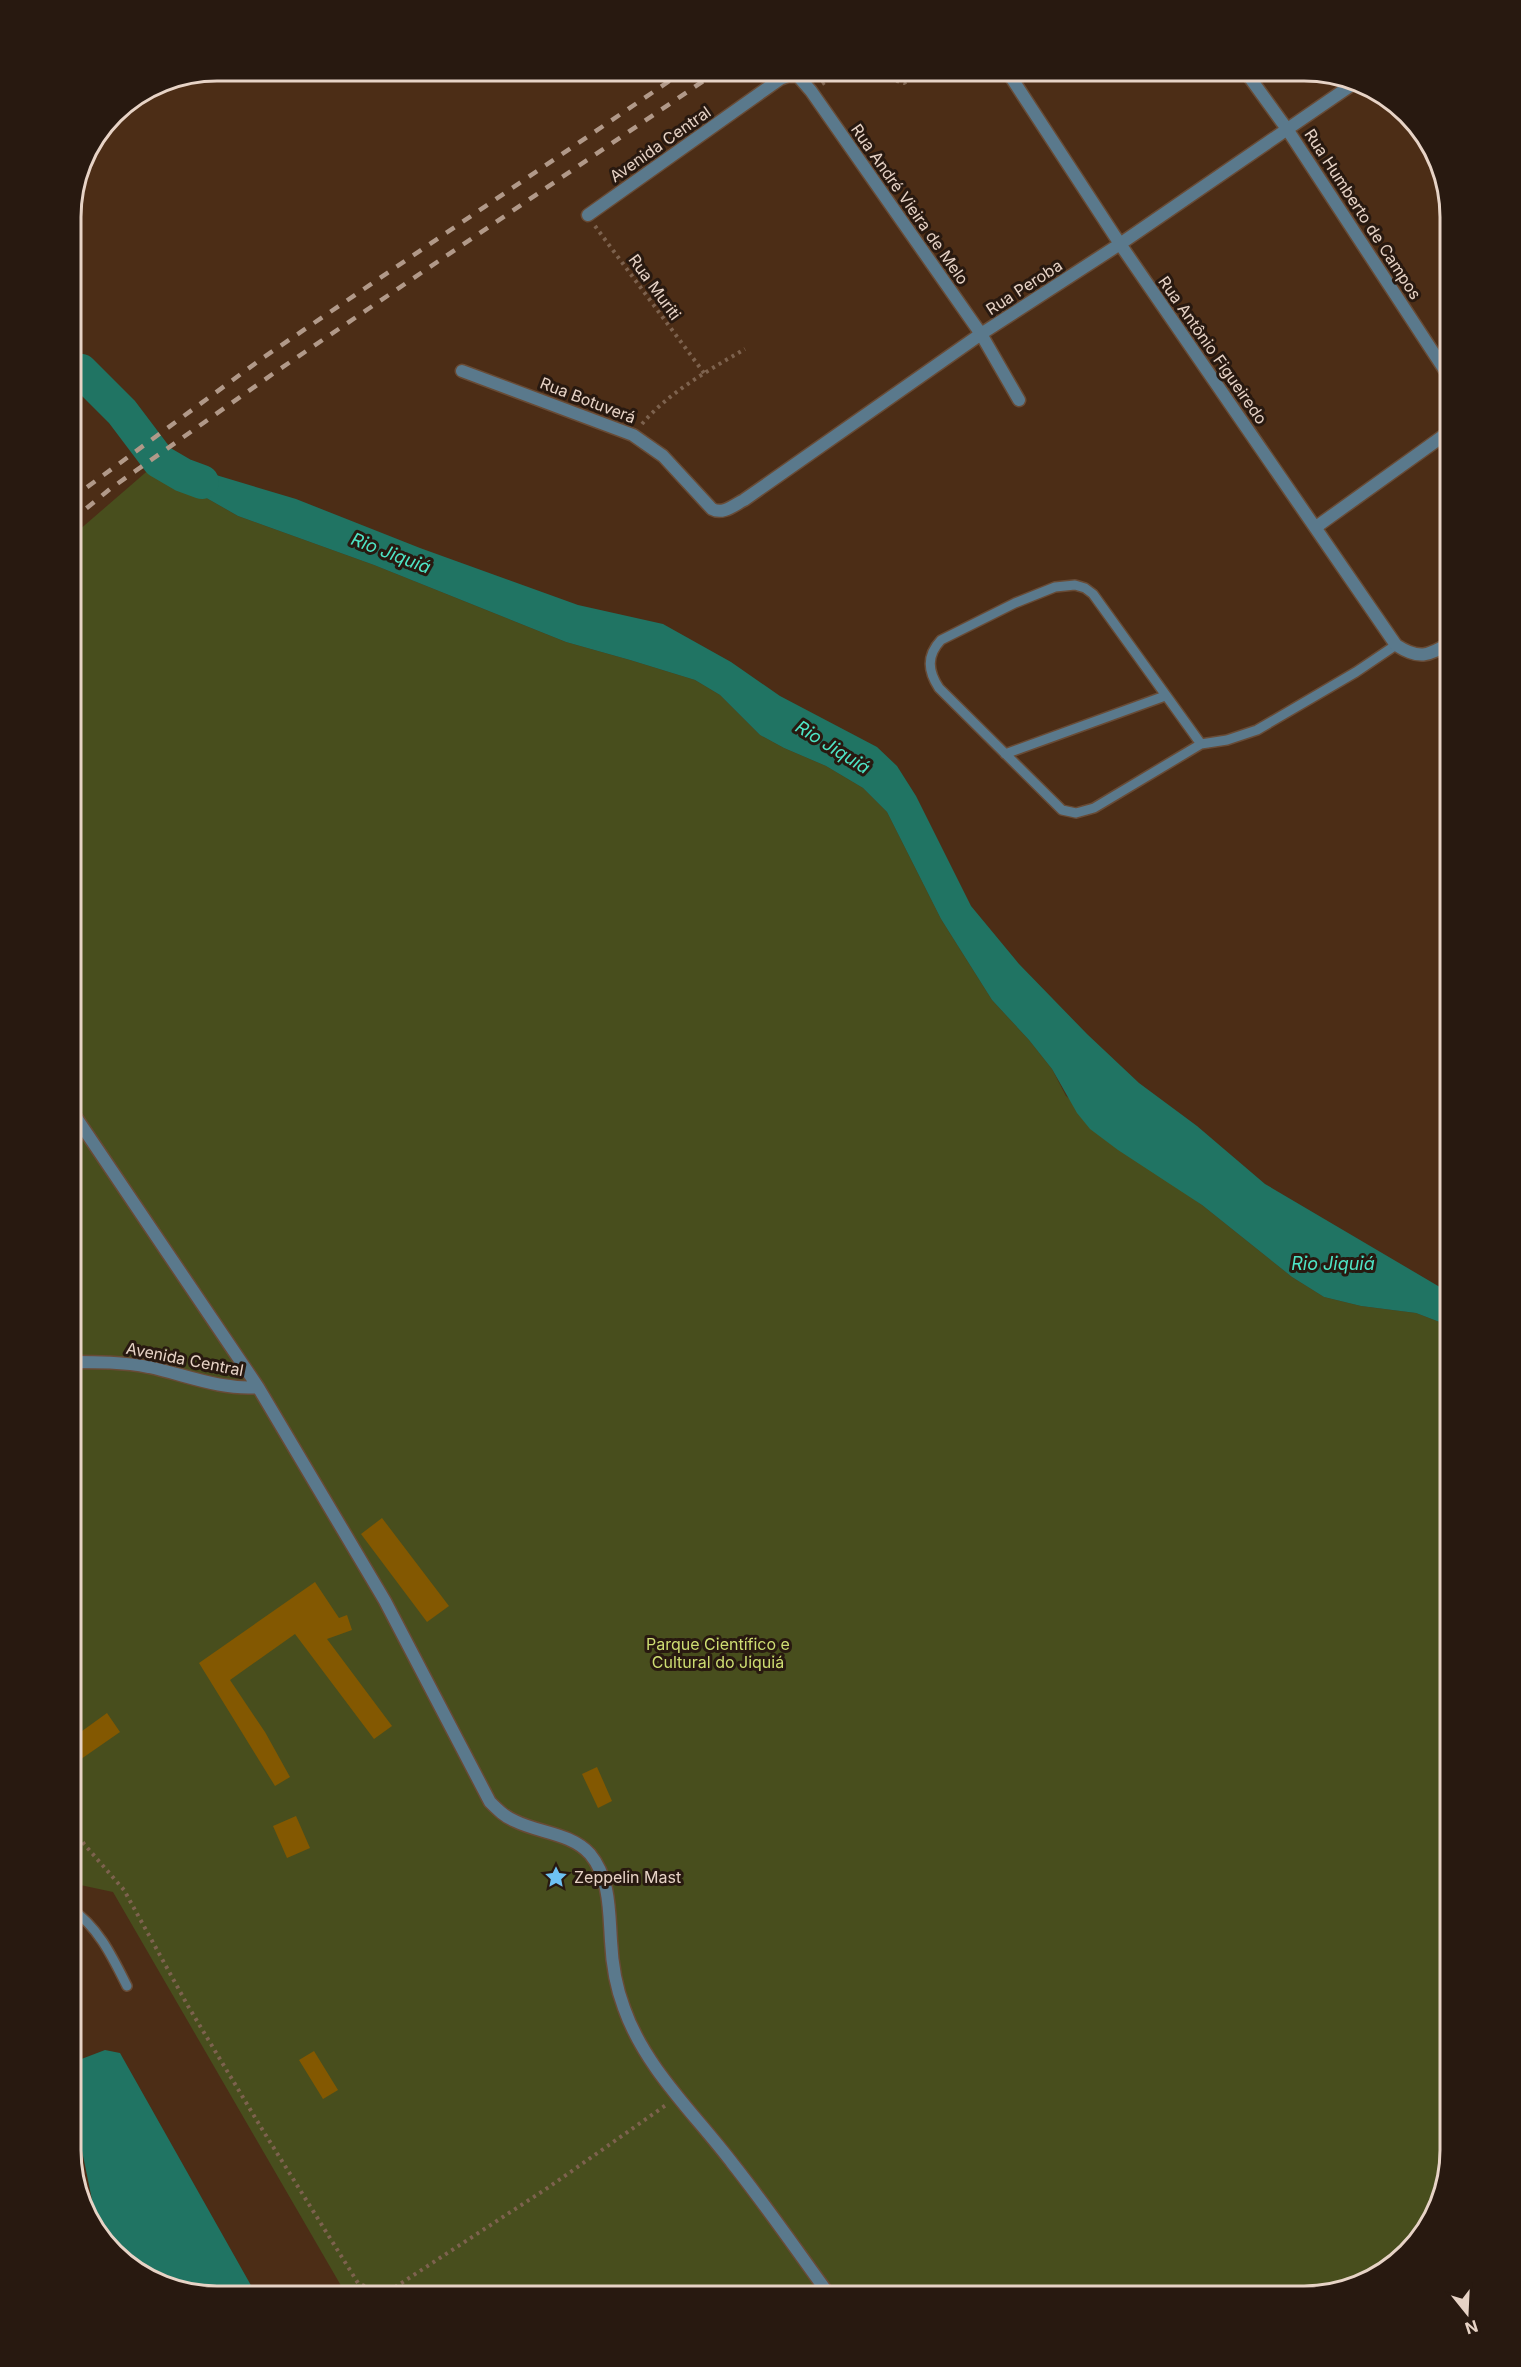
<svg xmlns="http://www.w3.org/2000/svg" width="1521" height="2367" font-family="Inter,sans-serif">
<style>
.green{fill:#484e1d}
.water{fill:#207463}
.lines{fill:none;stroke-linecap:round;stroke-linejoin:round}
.river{stroke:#207463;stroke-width:34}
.building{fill:#835801}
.service-casing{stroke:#684b36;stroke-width:12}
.minor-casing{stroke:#684b36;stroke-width:15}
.path{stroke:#7d624e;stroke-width:4;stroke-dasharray:3 4.5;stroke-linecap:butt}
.service{stroke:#5a798c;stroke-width:9}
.minor{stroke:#5a798c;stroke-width:12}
.rail{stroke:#b19989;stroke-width:4.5;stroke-dasharray:10 10;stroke-linecap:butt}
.labels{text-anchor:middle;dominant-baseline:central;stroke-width:6;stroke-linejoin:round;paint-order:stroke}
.street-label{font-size:16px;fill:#e7d3c6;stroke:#281910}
.park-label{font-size:16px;fill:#cedd72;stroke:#281910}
.poi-label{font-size:16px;fill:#e7d3c6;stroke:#281910;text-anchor:start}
.water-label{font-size:18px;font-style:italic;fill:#4ee4c5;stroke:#281910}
.rim{fill:none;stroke:#e7d3c6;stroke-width:3}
</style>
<rect width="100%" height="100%" fill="#4c2d16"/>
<path class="green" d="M152,467L238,516L374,565L566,642L630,660L695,680L720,695L760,735L784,748L826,766L863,788L887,812L941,919L992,1000L1029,1040L1052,1069L1066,1096L1161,1176L1202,1205L1292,1277L1324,1297L1361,1306L1416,1313L1450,1326V2150L1426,2231L1369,2281L1304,2296H347L113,1892L71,1883V537Z"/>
<path class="water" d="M165,456L216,475L296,499L420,548L578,605L663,624L731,662L780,696L877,747L897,766L916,796L971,906L1019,964L1087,1034L1139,1083L1197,1126L1265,1184L1450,1293V1326L1416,1313L1361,1306L1324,1297L1292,1277L1202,1205L1118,1150L1090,1129L1077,1113L1052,1069L1029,1040L992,1000L941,919L887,812L863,788L826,766L784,748L760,735L720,695L695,680L630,660L566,642L374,565L238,516L152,467Z
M105,2050L120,2053L257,2296H208L136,2272L98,2229L71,2097V2063Z"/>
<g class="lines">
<path class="river" d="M71,370L81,371L122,412L159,461L183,475L202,482"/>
</g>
<path class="building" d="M382,1518L449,1606L427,1622L361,1534Z
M315,1582L339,1618L347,1615L352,1630L327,1639L392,1726L374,1739L295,1634L230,1680L265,1732L290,1777L275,1786L199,1663Z
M107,1713L120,1732L71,1766V1739Z
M597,1767L612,1801L598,1808L582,1774Z
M296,1816L310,1848L287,1858L273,1826Z
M314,2051L338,2090L323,2099L299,2060Z"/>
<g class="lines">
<g class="service-casing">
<path id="service" d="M1201,744L1093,594L1085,588L1075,585L1055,587L1015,603L941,640C926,656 928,671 939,688L1062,810L1076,813L1094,808L1201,744L1227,740L1257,730L1356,672L1396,645
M1005,754L1165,696
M71,1909C98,1926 113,1958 127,1986"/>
</g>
<g class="minor-casing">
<path id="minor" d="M619,71L621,73
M1007,71L1120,244L1396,645C1419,660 1428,656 1450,643
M1245,71L1287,129L1450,378
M588,215L780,79L788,76H798L811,91L981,334L1019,400
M462,371L633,435L663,456L712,509C723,515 734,505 744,500L981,334L1120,244L1353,84
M1316,527L1450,431
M71,1110L258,1387L385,1601L490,1802C498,1810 505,1817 515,1821C539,1833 571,1833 590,1854C610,1878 609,1911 611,1941C612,1963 616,1987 624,2008C645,2068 695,2114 733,2164C767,2207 798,2252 830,2296
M71,1362C97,1362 123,1362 149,1367C186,1375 220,1390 258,1387"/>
</g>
<path class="path" d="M868,71L882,77L904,83L926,71
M894,71H903
M825,81L821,75L828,71
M822,84L842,71
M595,226L704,373
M642,424C669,392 709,370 745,349
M71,1823L84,1844L124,1890L188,2006L262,2129L358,2283L383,2295L549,2187L666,2105"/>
<use href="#service" class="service"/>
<use href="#minor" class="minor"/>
<path class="rail" d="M71,499L264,357L684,71
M71,521L110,489L274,373L718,71"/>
</g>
<defs>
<g id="sight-bare" transform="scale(1.8)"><path d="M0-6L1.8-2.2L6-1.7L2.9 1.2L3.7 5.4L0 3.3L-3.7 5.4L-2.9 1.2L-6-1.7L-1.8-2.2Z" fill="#6ec2f3" stroke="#281910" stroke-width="2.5" paint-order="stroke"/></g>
</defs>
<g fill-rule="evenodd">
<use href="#sight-bare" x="556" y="1877"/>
</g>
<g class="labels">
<g class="street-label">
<text transform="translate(660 144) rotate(-35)">Avenida Central</text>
<text transform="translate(910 204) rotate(55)">Rua André Vieira de Melo</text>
<text transform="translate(1363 214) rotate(57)">Rua Humberto de Campos</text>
<text transform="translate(655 287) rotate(54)">Rua Muriti</text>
<text transform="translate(1024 287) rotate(-33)">Rua Peroba</text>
<text transform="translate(1213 350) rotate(55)">Rua Antônio Figueiredo</text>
<text transform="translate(588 400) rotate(21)">Rua Botuverá</text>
<text transform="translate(185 1359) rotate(11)">Avenida Central</text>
</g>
<g class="park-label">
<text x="718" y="1644">Parque Científico e<tspan x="718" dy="18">Cultural do Jiquiá</tspan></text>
</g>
<g class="poi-label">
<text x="574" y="1877">Zeppelin Mast</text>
</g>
<g class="water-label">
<text transform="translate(391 553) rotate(21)">Rio Jiquiá</text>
<text transform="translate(833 747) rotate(32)">Rio Jiquiá</text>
<text x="1333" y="1263">Rio Jiquiá</text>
</g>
</g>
<path d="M0 0H1521V2367H0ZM217 81H1304A136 136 0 0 1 1440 217V2150A136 136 0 0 1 1304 2286H217A136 136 0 0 1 81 2150V217A136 136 0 0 1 217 81Z" fill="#281910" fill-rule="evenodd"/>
<path class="rim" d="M217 81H1304A136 136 0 0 1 1440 217V2150A136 136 0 0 1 1304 2286H217A136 136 0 0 1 81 2150V217A136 136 0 0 1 217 81Z"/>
<g transform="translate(1467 2313) rotate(162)" stroke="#281910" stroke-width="4.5" paint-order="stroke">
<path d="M0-4.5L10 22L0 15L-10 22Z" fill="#e7d3c6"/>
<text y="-9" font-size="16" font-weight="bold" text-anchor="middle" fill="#e7d3c6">N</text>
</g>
</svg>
